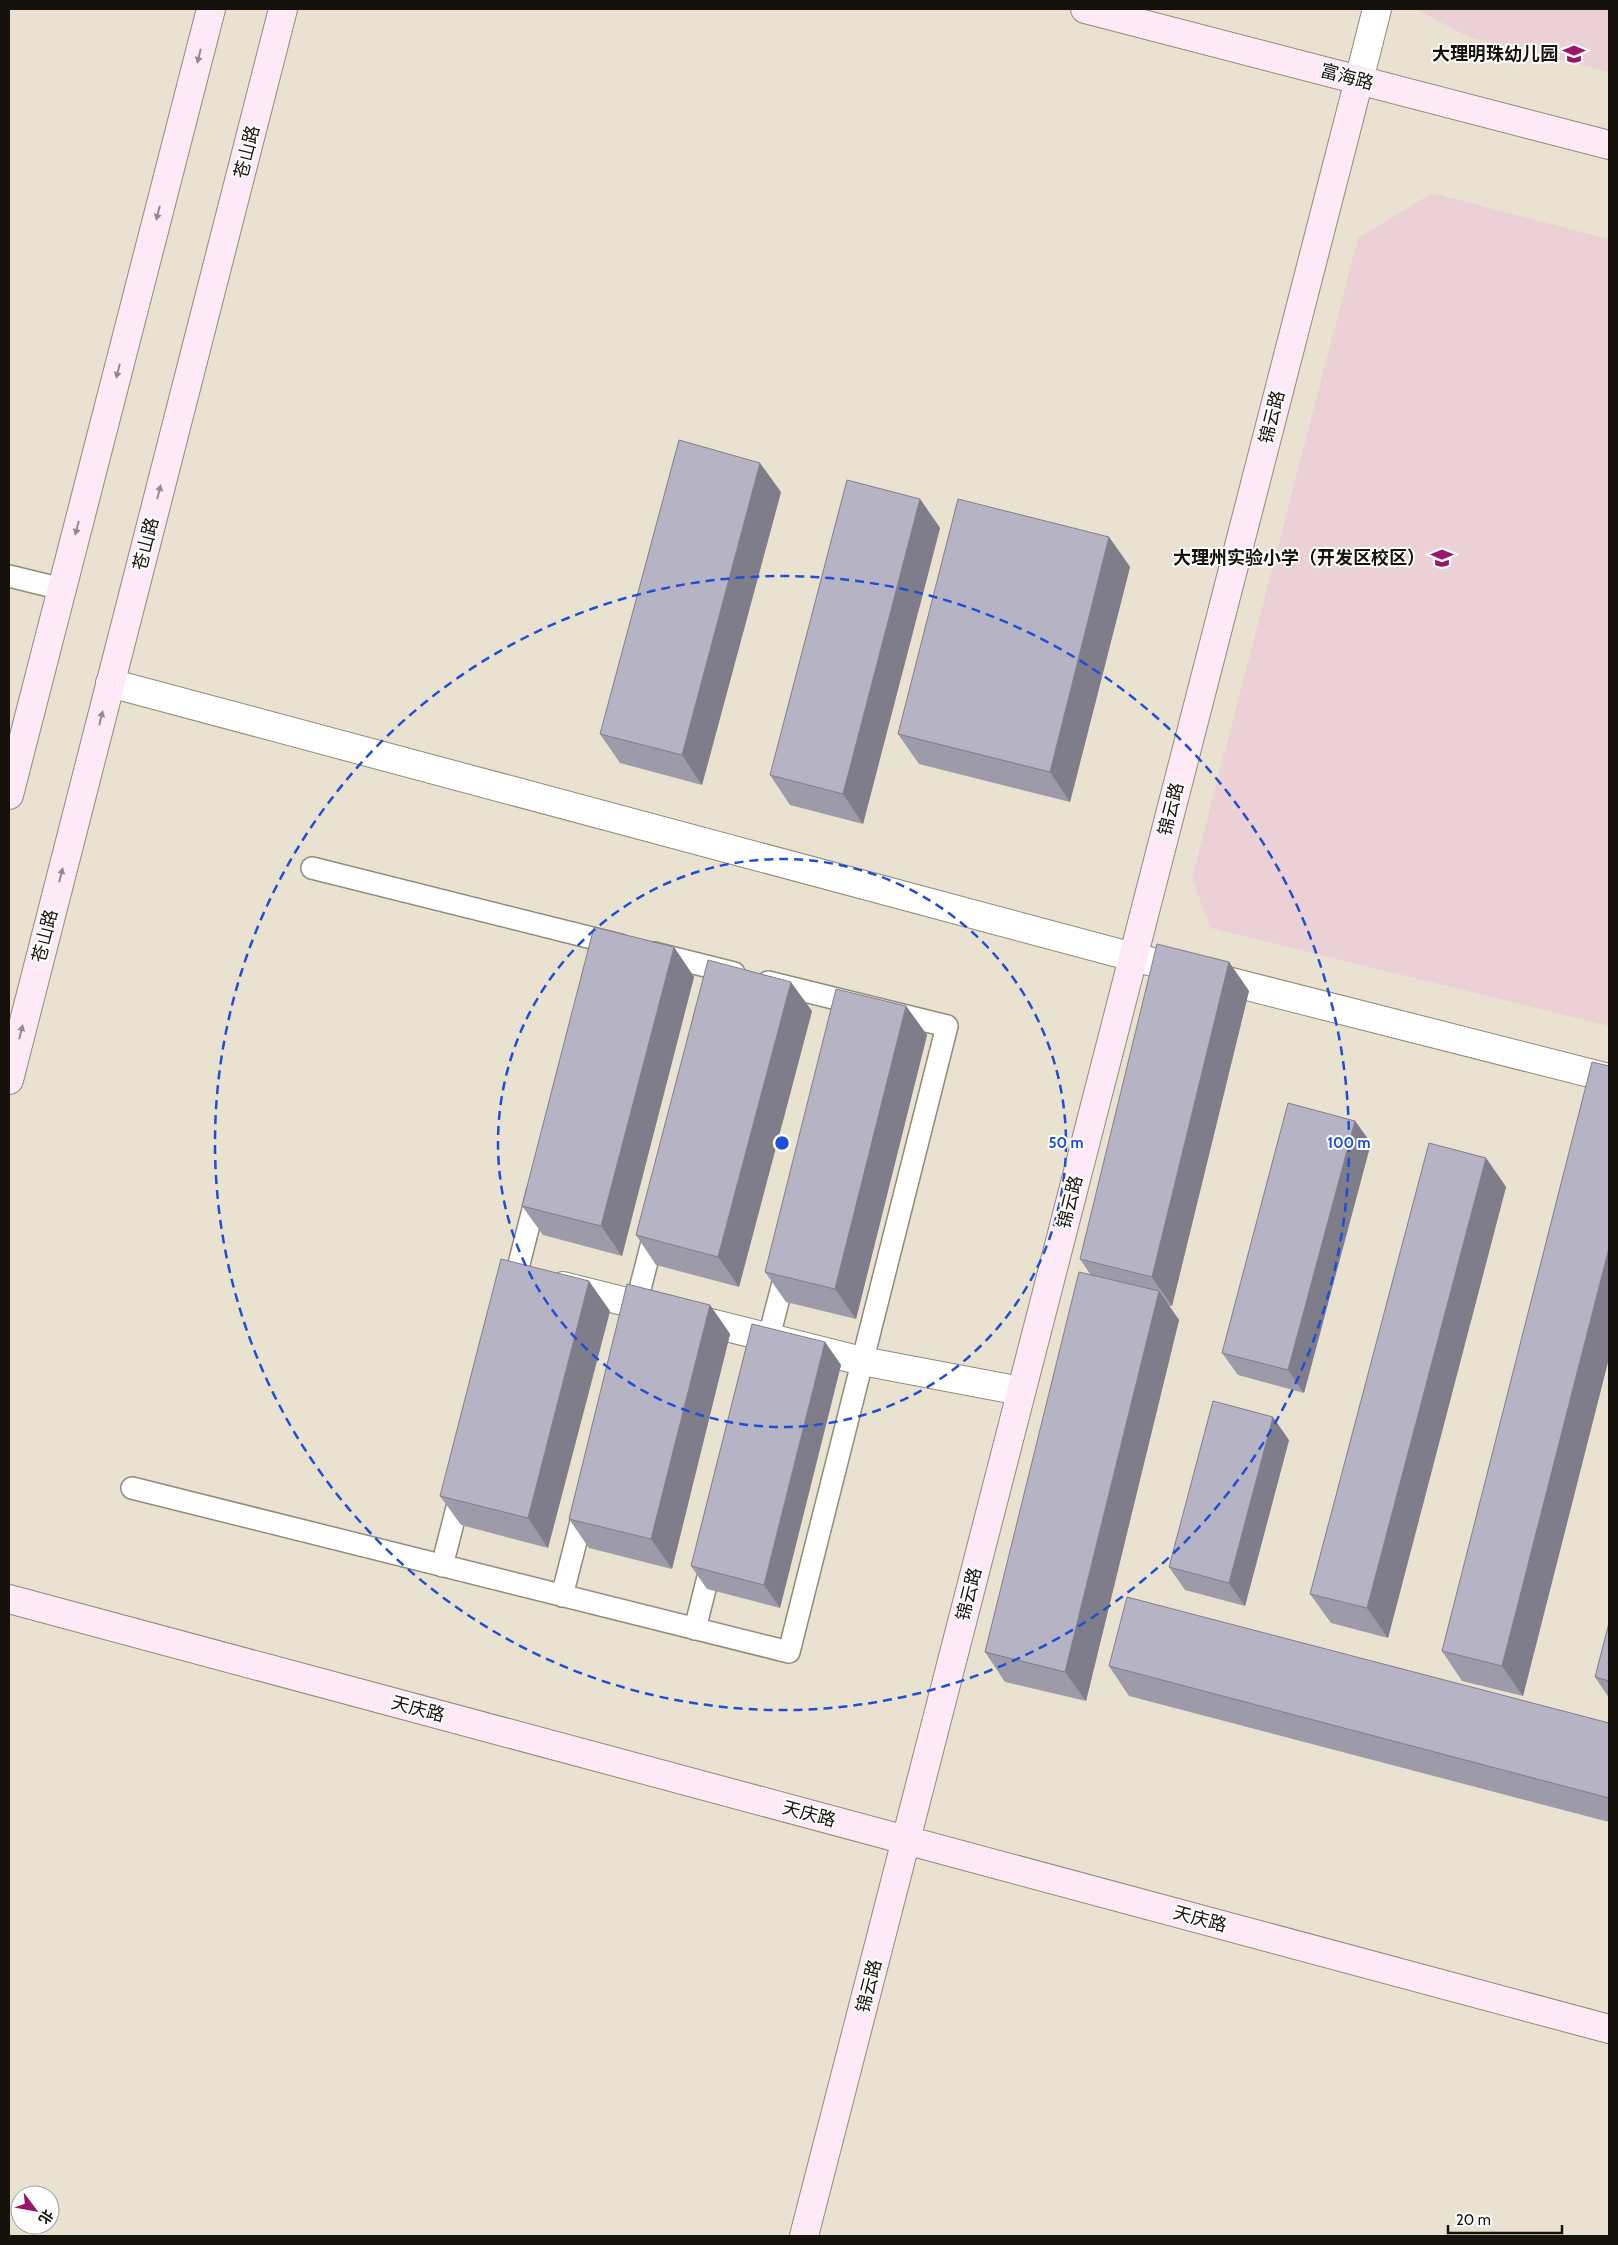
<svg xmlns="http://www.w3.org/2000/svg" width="1618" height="2245" font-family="Cabin,'Noto Sans SC',sans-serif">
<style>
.education{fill:#ebd1d5}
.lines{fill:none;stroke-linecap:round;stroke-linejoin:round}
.lane-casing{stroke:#928a7a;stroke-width:24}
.street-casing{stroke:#928a7a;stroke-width:30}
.secondary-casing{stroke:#928a7a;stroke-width:30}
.lane{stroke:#fff;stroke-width:21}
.street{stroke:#fff;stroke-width:28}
.secondary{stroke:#feeaf7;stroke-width:28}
.wall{fill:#9d9aa9}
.shaded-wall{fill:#7f7d8a}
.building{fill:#b6b3c5;stroke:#7f7d8a}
.oneway{fill:#95898d}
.ring{fill:none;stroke:#1d4ed8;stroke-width:2.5;stroke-dasharray:9 6}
.labels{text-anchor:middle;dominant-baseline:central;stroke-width:4;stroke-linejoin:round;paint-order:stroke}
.poi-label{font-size:18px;font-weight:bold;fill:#15120c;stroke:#fff;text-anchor:end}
.street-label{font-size:18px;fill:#15120c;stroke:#fff}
.centre{fill:#1d4ed8;stroke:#fff;stroke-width:2.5}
.ring-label{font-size:15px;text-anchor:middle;font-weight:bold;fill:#1d4ed8;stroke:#fff;stroke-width:4;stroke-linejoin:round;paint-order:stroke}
</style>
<rect width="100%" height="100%" fill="#eae2d0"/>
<path class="education" d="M1415,9H1609V72L1469,37Z
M1432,193L1609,239V1026L1210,928L1192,878L1358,238Z"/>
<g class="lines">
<g class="lane-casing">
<path id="lane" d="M9,576L62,589
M312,868L620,945
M654,953L734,973
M512,1291L538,1190
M633,1316L656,1227
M765,1352L787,1267
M132,1488L789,1652L947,1026L768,982
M442,1566L462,1488
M562,1596L585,1506
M695,1629L712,1561"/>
</g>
<g class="street-casing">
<path id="street" d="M1359,80L1377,9
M110,683L1133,957L1609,1078
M563,1286L862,1361L1021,1391"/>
</g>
<g class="secondary-casing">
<path id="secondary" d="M1085,9L1609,145
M9,795L211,9
M9,1080L283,9
M9,1599L1609,2029
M804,2236L1359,80"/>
</g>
<use href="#lane" class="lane"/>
<use href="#street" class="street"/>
<use href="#secondary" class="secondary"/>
</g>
<path class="wall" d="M781,492L702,785L620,763L600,734Z
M920,499L940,528L863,824L790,805L770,775Z
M1109,537L1130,567L1070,802L919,764L898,734Z
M674,947L694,977L622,1256L543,1235L522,1206Z
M1229,962L1249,991L1172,1306H1169L1179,1320L1086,1701L1005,1682L985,1652L1090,1274L1080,1259Z
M906,1006L927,1035L856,1319L786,1302L765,1272Z
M812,1011L739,1287L656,1265L636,1235Z
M1609,1066V1358L1523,1696L1462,1681L1442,1651Z
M1355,1121L1371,1143L1304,1393L1238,1375L1222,1353Z
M1486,1158L1506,1187L1388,1638L1331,1623L1310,1594Z
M710,1305L730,1334L672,1569L589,1548L569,1519Z
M610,1311L548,1548L461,1525L440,1496Z
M825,1342L841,1365L780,1608L707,1589L691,1566Z
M1289,1440L1245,1606L1185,1590L1169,1567Z
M1609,1623V1698L1595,1677Z
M1109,1666L1609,1723V1822L1129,1696Z"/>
<path class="shaded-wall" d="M760,463L781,492L702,785L682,755Z
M920,499L940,528L863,824L843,794Z
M1109,537L1130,567L1070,802L1050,772Z
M674,947L694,977L622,1256L601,1226Z
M1229,962L1249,991L1172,1306L1152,1277Z
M791,982L812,1011L739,1287L718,1257Z
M906,1006L927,1035L856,1319L835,1289Z
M1355,1121L1371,1143L1304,1393L1288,1370Z
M1486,1158L1506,1187L1388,1638L1367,1608Z
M1609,1248V1358L1523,1696L1502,1666Z
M589,1281L610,1311L548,1548L528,1518Z
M1159,1291L1179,1320L1086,1701L1065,1672Z
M710,1305L730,1334L672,1569L651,1539Z
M825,1342L841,1365L780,1608L764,1585Z
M1273,1417L1289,1440L1245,1606L1229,1583Z"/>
<path class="building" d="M679,440L760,463L682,755L600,734Z
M847,480L920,499L843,794L770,775Z
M958,499L1109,537L1050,772L898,734Z
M594,927L674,947L601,1226L522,1206Z
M1157,944L1229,962L1152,1277L1080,1259Z
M708,960L791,982L718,1257L636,1235Z
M836,989L906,1006L835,1289L765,1272Z
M1592,1062L1609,1066V1248L1502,1666L1442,1651Z
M1288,1103L1355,1121L1288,1370L1222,1353Z
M1429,1143L1486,1158L1367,1608L1310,1594Z
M501,1259L589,1281L528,1518L440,1496Z
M1079,1272L1159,1291L1065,1672L985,1652Z
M627,1284L710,1305L651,1539L569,1519Z
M752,1324L825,1342L764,1585L691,1566Z
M1213,1401L1273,1417L1229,1583L1169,1567Z
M1127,1597L1609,1723V1798L1109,1666Z
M1609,1623V1681L1595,1677Z"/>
<defs><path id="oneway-solid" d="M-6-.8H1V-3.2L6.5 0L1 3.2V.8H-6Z" transform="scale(1.25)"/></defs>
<g class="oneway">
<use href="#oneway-solid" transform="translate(199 56) rotate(104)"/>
<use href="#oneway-solid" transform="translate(158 213) rotate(104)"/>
<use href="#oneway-solid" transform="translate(118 371) rotate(104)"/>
<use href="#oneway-solid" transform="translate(159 492) rotate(-76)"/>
<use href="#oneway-solid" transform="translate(77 528) rotate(104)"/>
<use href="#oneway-solid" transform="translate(101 718) rotate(-76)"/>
<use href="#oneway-solid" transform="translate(61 875) rotate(-76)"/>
<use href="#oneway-solid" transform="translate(21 1032) rotate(-76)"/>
</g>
<g class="ring">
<circle cx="782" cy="1143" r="284"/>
<circle cx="782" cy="1143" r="567"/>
</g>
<defs>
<g id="school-bare" transform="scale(1.725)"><path d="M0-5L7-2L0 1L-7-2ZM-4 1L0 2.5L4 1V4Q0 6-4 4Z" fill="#9a1468" stroke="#fff" stroke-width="2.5" paint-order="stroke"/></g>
</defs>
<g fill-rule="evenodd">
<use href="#school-bare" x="1574" y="54"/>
<use href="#school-bare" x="1442" y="558"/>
</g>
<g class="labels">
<g class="poi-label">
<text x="1558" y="54">大理明珠幼儿园</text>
<text x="1425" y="558">大理州实验小学（开发区校区）</text>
</g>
<g class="street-label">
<text transform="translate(1347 77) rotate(15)">富海路</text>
<text transform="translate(247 152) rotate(-76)">苍山路</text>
<text transform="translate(1272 417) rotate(-76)">锦云路</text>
<text transform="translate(146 544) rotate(-76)">苍山路</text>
<text transform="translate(1171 809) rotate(-76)">锦云路</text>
<text transform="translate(45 936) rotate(-76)">苍山路</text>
<text transform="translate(1070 1202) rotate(-76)">锦云路</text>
<text transform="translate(969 1594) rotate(-76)">锦云路</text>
<text transform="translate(418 1709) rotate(15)">天庆路</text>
<text transform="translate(809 1814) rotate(15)">天庆路</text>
<text transform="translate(1200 1919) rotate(15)">天庆路</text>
<text transform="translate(869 1986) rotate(-76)">锦云路</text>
</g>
</g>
<circle cx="782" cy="1143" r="8" class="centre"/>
<g class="ring-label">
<text x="1066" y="1148">50 m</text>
<text x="1349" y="1148">100 m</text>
</g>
<rect width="1618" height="2245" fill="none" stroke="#15120c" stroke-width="20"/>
<g transform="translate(35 2210) rotate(122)"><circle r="24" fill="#ffffff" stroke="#a1a09e"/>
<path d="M0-4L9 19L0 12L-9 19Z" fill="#9a1468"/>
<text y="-8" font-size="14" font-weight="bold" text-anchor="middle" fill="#15120c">北</text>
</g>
<path d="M1448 2225v8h114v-8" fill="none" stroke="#15120c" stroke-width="2.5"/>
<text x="1456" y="2225" font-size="15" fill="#15120c" stroke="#ffffff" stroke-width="4" paint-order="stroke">20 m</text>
</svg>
